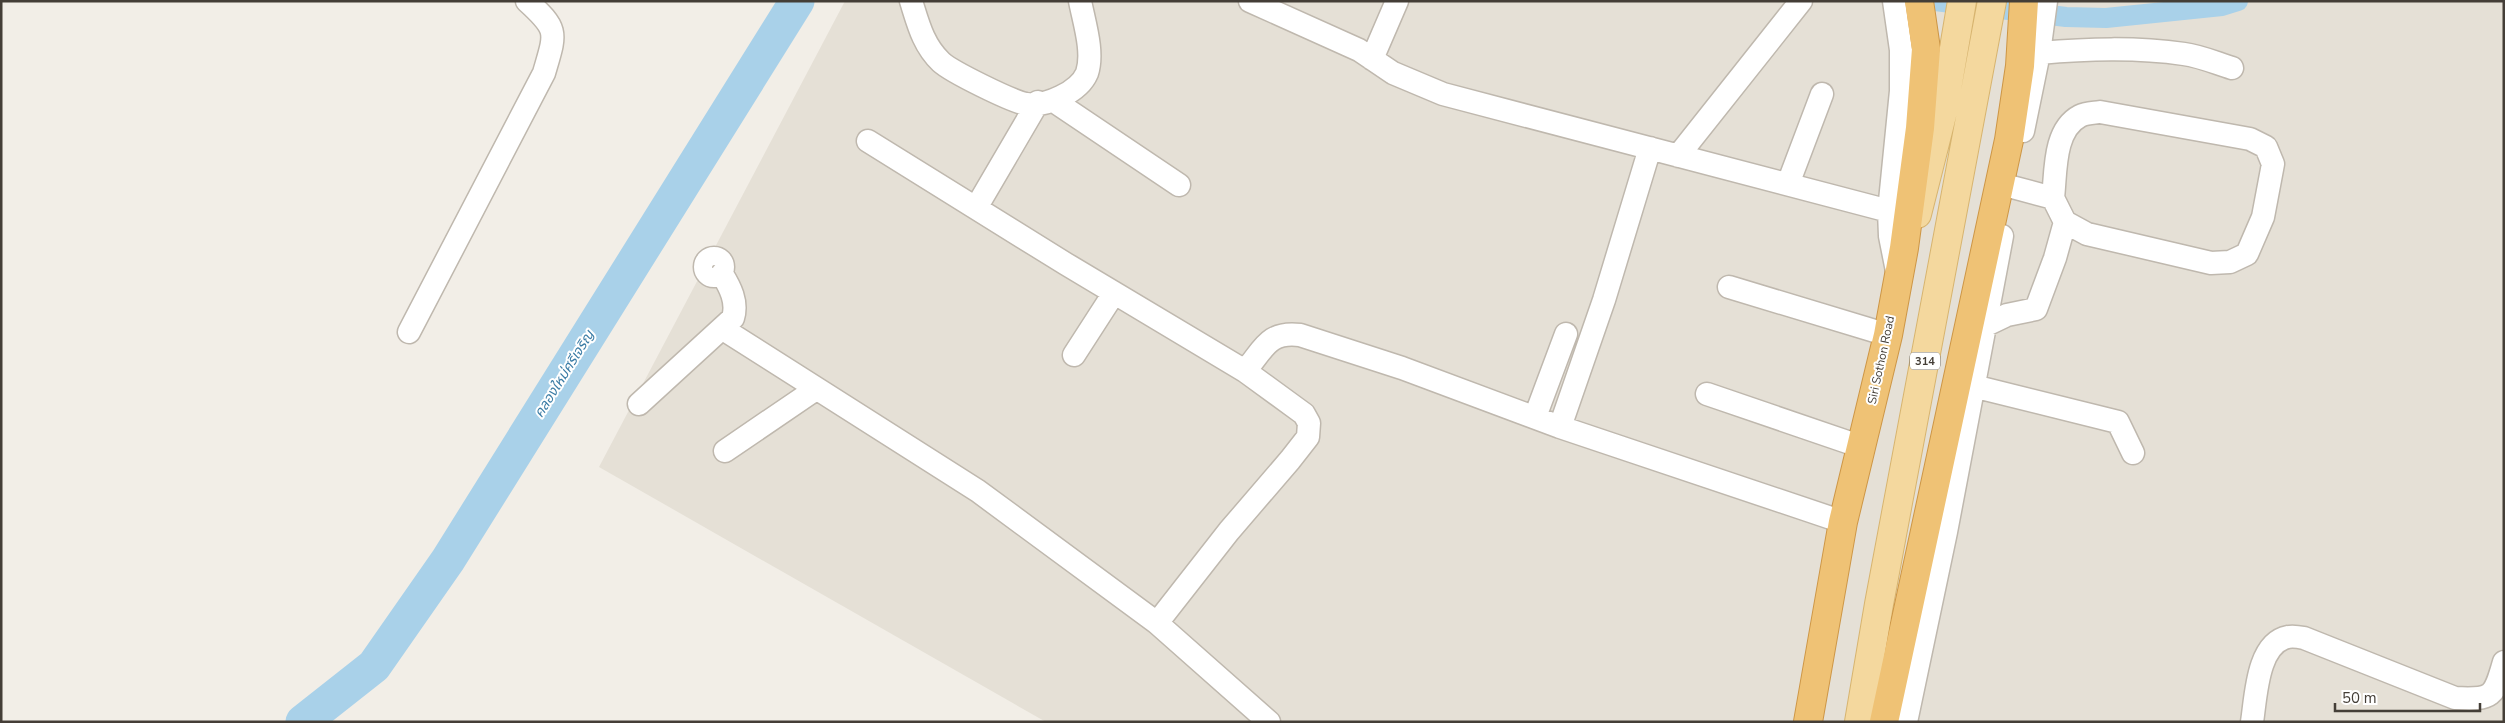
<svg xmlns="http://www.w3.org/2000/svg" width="2505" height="723" font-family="'Nunito Sans','Noto Sans Thai',sans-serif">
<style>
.residential{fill:#e5e0d6}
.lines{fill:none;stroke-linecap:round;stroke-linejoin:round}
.canal{stroke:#a9d1e9;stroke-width:20}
.river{stroke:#a9d1e9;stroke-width:35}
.minor-casing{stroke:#bfb8ae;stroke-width:25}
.major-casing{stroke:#d7b46f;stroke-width:30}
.highway-casing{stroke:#cd9646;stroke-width:30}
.minor{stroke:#fff;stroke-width:22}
.major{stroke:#f4d89e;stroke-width:28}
.highway{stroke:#efc275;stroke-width:28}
.labels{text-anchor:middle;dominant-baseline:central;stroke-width:4;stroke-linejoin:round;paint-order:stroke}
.shield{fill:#fff;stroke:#7c7873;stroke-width:1}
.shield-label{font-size:11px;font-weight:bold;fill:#443e37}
.street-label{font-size:12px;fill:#443e37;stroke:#fff}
.water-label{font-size:14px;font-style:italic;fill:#3b7ca5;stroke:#fff}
</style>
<rect width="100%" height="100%" fill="#f2eee7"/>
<path class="residential" d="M845,1H2504V722H1046L599,467Z"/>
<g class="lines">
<path class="canal" d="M1935,1L2066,17L2106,18L2222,6L2238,1"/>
<path class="river" d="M303,722L374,666L448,560L797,1"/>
<g class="minor-casing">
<path id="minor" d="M911,1C918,23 923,45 941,62C952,72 1011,101 1026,104C1046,107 1079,92 1087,73C1094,52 1084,22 1080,1
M1250,1L1359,50L1393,73L1443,94L1889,211
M1894,1L1901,50V91L1889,211L1890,236L1897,271
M2039,53C2087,49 2135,47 2184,54C2200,56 2216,63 2232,68
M1372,59L1397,1
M1054,101L1179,185
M2023,131L2039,53L2046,1
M868,141L1066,264L1245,371L1304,414L1309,423L1308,437L1290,460L1229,531L1157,623
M1678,156L1801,1
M1788,184L1822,94
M2012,187L2053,198L2065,222L2087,234L2211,263L2230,262L2247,254L2263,217L2273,164L2266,147L2250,139L2100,112C2094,113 2086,113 2080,116C2053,130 2056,173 2053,198
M976,208L1038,102
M705 267a9 9 0 1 1 18 0a9 9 0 1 1-18 0Z
M1729,287L1888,335
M1984,326L2007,315L2036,309L2055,258L2065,222
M723,329L978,491L1157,623L1269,722
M409,332L544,73C556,32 559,30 527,1
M1074,355L1114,293
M1245,371C1264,349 1268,331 1300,335L1402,368L1560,427L1843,522
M1973,386L2118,422L2133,453
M1707,394L1862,447
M639,404L733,318C738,302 730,287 722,274
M1535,417L1566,334
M1560,427L1604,300L1650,148
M725,451L816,389
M1906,722L1946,532L2002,236
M2252,722C2256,697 2257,643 2288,637C2293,636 2299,637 2304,638L2455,698C2493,700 2494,697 2504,662"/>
</g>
<g class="major-casing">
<path id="major" d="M1917,214L1944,107L1962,1
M1859,722L1879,604L1992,1"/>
</g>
<g class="highway-casing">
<path id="highway" d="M1808,722L1843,522L1888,335L1904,248L1920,128L1926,49L1919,1
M1884,722L2009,140L2020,66L2024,1"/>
</g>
<use href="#minor" class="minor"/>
<use href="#major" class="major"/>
<use href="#highway" class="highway"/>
</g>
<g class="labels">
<rect class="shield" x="1910" y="352.5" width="30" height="17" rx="4"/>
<g class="shield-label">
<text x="1925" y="361">314</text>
</g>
<g class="street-label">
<text transform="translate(1881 360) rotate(-78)">Siri Sothon Road</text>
</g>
<g class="water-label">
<text transform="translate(564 374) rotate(-58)">คลองใหม่ศรีเจริญ</text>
</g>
</g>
<rect width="2505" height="723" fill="none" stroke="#443e37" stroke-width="5"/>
<path d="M2335 703v8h145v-8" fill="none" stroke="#443e37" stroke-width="2.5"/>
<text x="2342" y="703" font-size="15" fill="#443e37" stroke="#ffffff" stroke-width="4" paint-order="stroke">50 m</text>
</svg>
